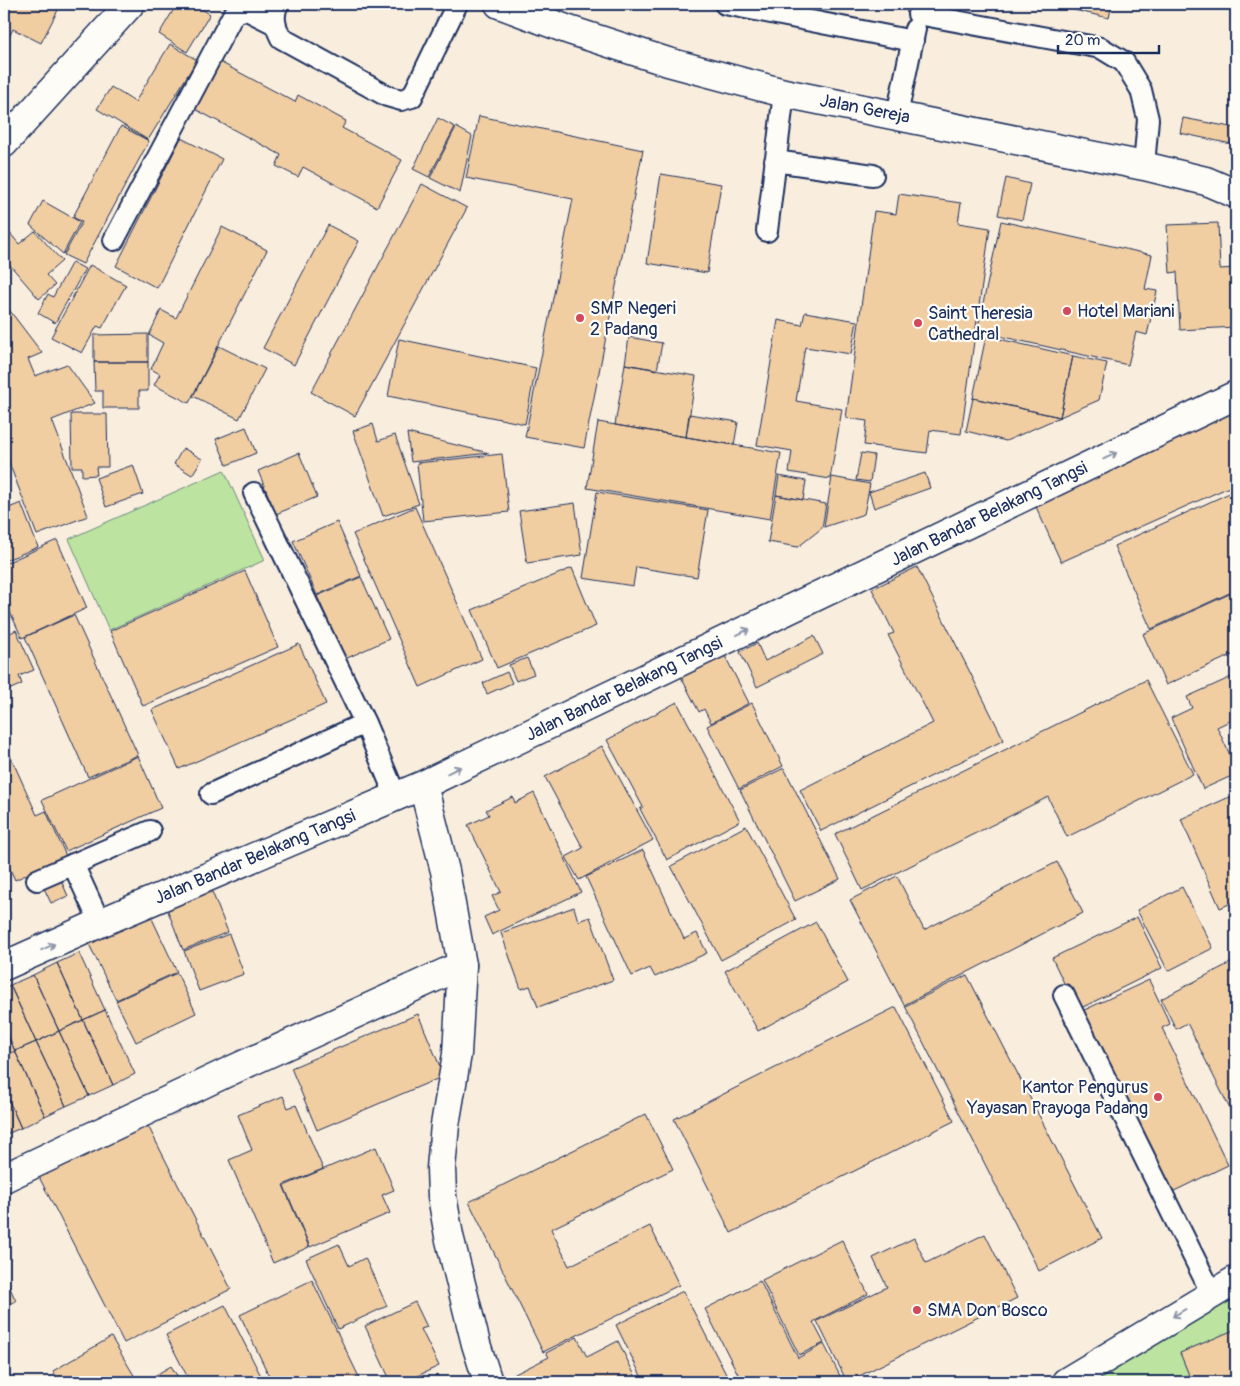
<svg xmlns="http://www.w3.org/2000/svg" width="1240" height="1386" font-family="Pangolin,sans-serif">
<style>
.green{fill:#bce4a0;stroke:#6c8a7f}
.building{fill:#f1cda2;stroke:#1b2f5e}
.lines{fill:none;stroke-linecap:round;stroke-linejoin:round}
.service-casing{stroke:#1b2f5e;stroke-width:24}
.minor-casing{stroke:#1b2f5e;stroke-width:31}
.tertiary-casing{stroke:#1b2f5e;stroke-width:31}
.secondary-casing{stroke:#1b2f5e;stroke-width:31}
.service{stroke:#fdfcf7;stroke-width:20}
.minor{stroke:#fdfcf7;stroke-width:28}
.tertiary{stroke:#fdfcf7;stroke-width:28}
.secondary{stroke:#fdfcf7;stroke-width:28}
.oneway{stroke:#8c96aa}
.poi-dot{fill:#d1495b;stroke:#fdfcf7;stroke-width:2}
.labels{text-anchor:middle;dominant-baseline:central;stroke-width:4.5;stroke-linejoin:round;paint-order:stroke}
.street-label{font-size:18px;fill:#1b2f5e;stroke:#fdfcf7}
.poi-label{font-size:18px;fill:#1b2f5e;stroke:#fdfcf7;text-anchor:start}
</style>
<rect width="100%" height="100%" fill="#f9eede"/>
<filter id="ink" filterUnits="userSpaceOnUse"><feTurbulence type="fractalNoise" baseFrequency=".02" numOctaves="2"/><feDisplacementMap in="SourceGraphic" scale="10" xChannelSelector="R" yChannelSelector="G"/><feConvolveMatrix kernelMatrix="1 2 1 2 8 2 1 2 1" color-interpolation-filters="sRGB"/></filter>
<g filter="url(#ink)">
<path class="green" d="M224,470L265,560L109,630L69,539Z
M1236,1294V1382H1095L1159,1337Z"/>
<path class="building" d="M4,4H61L41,43L13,29L4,47Z
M177,4H193L210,14L187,52L159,34Z
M1048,4H1112L1109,18Z
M170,44L197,60L148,140L97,109L111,87L135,102Z
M218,61L295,102L298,95L346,121L342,128L402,160L377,207L303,167L298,177L276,166L281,155L193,108Z
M479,116L643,150L584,448L525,437L573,199L466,178Z
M438,118L455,127L429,177L413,169Z
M1183,118L1236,128V145L1180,133Z
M121,126L149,141L83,264L64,255L82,222L73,217Z
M456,127L472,136L460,193L430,178Z
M181,138L222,159L157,288L116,266Z
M661,174L721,184L707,273L647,263Z
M1006,178L1030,184L1022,220L998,215Z
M422,184L467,208L355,416L311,392Z
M899,194L961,203L958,223L990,228L961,434L930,430L927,453L864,445L867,421L846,418L874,211L896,214Z
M43,201L80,222L63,254L30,225Z
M1001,221L1152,255L1145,289L1157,291L1147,335L1136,332L1128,365L977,331Z
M1218,223L1220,269L1236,268V327L1180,330L1177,272L1170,273L1167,225Z
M328,225L359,241L294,365L263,348Z
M222,227L267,250L189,403L154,385L160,374L151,369L163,343L149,335L161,310L176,318Z
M35,231L62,261L46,275L55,285L39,299L4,258V236L9,232L19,244Z
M72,262L85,269L55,323L38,313L48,294L53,297Z
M90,265L126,285L102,328L97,326L82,353L51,337Z
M4,303L42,353L28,359L35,376L67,364L95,403L52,420L88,516L37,535L4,450Z
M805,312L857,321L851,354L805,347L796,401L842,409L830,479L789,472L792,451L757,445L778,320L802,325Z
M148,334V362H94V335Z
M986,336L1073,356L1060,417L973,398Z
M629,337L662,343L657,370L625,364Z
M399,339L536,368L525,424L388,396Z
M219,346L265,369L239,419L193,396Z
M1073,356L1107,363L1099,400L1060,417Z
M94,362H148V391H139V408H103V391H95Z
M625,364L696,376L686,437L615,425Z
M973,398L1060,417L1006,441L966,431Z
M1236,408V484L1061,562L1032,498Z
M71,414H107L108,467H96L97,475L82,476V467H72Z
M689,414L738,422L734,445L686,437Z
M598,422L781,453L770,519L587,488Z
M373,424L378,441L395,435L419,504L383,516L353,431Z
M246,427L256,453L227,465L216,439Z
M407,433L489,453L411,462Z
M183,448L202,459L192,475L174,464Z
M299,453L317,497L276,514L258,471Z
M861,453L874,455L870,482L856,480Z
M502,454L509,512L423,521L417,463Z
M133,465L143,494L106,507L96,478Z
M925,473L930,488L874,508L869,492Z
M779,476L806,481L803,500L776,495Z
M832,477L870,484L864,514L824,527Z
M1236,490V590L1151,629L1114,546Z
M597,492L708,510L697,577L636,567L633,586L583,578Z
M776,495L826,504L822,528L798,547L768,542Z
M21,503L38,547L4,561V510Z
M575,503L582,555L527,563L519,511Z
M415,507L482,659L420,687L353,534Z
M337,522L361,576L317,595L293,541Z
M57,540L87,608L22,638L4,599V564Z
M917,567L1004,740L821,831L800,790L933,723L888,635L894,633L872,589Z
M572,568L596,626L497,668L472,610Z
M245,571L278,647L143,706L110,631Z
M361,577L389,639L345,659L317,596Z
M1236,591V653L1166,685L1143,634Z
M74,615L138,755L88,777L25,637Z
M16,630L34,670L19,676L22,684L4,692V636Z
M814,636L823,654L757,687L740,652L757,643L765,661Z
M299,644L326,704L179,769L152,710Z
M721,648L749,703L711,723L704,709L699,712L678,671Z
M527,658L534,674L516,681L509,665Z
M507,672L512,683L487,694L483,683Z
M1236,675V718L1217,727L1236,768V774L1203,789L1171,718L1192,708L1187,697Z
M1146,680L1193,774L1067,837L1048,797L862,890L835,834Z
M677,702L740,821L667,860L640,809L643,807L607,740Z
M752,703L783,766L739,789L707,726Z
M4,742L37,815L46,811L66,856L15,880L4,856Z
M602,746L653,840L579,880L566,857L583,848L545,777Z
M138,756L161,808L66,851L42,800Z
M784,768L840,879L795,901L740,790Z
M534,793L581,892L492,935L484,917L499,910L492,896L501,892L468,825L489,815L486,810L513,797L515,803Z
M1236,794V901L1220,908L1181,819Z
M746,826L796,920L721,960L671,866Z
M643,850L684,939L697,933L707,953L655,977L650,968L632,976L586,877Z
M1057,862L1083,913L904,1005L850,900L897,876L924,930Z
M60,878L68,896L51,903L43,886Z
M1182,887L1213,948L1168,971L1137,910Z
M211,889L228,932L183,950L166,906Z
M574,907L578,921L590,917L613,980L538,1007L530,986L521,989L501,933Z
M148,910L177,972L116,1000L87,940Z
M1137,917L1162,968L1077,1010L1052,958Z
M816,922L848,982L758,1031L725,971Z
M229,934L244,974L199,991L184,951Z
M79,953L105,1010L83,1020L57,963Z
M1236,960V1121L1187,1023L1176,1029L1161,999Z
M57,963L83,1020L59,1031L33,975Z
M177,973L196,1013L136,1042L116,1001Z
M33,975L59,1031L36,1042L10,985Z
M967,975L1102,1238L1039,1271L905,1006Z
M1149,980L1170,1024L1162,1028L1228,1165L1168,1194L1080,1012Z
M10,985L36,1042L15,1051L4,1027V988Z
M896,1007L954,1121L731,1233L674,1119Z
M105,1010L135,1074L113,1085L83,1020Z
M418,1014L444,1076L317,1130L291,1068Z
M83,1020L113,1085L89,1096L59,1031Z
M4,1027L15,1051L4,1057Z
M59,1031L89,1096L66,1106L36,1042Z
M36,1042L66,1106L45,1116L15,1051Z
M15,1051L45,1116L21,1128L4,1090V1057Z
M4,1090L21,1128L4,1135Z
M283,1096L288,1108L296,1105L323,1169L283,1185L309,1247L273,1263L229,1160L252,1150L238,1115Z
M646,1114L673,1169L551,1229L569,1266L650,1226L679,1285L543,1352L469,1202Z
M145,1120L231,1289L124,1343L38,1175Z
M376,1147L394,1190L382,1195L390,1213L310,1247L284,1186Z
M985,1234L1017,1298L847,1382L817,1321L887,1287L873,1258L914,1238L926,1263Z
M842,1240L868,1294L813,1322L824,1343L799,1355L762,1280Z
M339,1244L349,1266L365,1258L387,1306L338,1329L306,1259Z
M4,1275L16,1301L4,1306Z
M312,1280L359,1377L347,1382H272L240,1315Z
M760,1281L798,1358L824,1344L843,1382H742L705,1309Z
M683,1291L730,1382H644L616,1325Z
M415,1302L427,1327L421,1329L439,1366L404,1382H391L365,1326Z
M225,1305L262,1378L253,1382H190L166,1335Z
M1236,1329V1382H1173L1189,1375L1180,1353Z
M111,1337L138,1382H60L53,1371Z
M577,1337L587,1357L618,1341L638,1382H514L511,1376L549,1357L546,1353Z
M171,1366L181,1382H144Z"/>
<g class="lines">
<g class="service-casing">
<path id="service" d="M278,4C272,16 275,26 281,38L387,96L401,100L412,97L457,4
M725,4L913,41
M918,14L1101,48L1124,62L1141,90L1148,119L1144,166
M897,115L915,29
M775,161L873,175
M767,231L784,93
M114,240L233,15L242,10L249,11L275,24
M254,493L365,723L396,797
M211,794L365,723
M73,864L100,923
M37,880L150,831
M1064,995L1212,1294"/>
</g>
<g class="minor-casing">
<path id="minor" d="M4,143L130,4
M4,1178L230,1071L462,965"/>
</g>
<g class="tertiary-casing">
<path id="tertiary" d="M423,785L445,871L462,965L457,1054L445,1125L441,1168L442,1196L449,1236L476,1344L488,1382
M4,966L100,923L423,785L1236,395
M1066,1382L1236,1280"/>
</g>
<g class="secondary-casing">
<path id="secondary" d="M499,4L569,30L668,62L784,93L1144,166L1206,181L1236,194"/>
</g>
<use href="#service" class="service"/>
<use href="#minor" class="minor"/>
<use href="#tertiary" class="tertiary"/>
<use href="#secondary" class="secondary"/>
</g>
<defs><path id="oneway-shaft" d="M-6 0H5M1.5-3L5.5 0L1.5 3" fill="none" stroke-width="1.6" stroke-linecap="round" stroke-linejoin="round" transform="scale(1.25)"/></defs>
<g class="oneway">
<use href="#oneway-shaft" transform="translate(1110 456) rotate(-26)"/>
<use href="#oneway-shaft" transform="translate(743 632) rotate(-26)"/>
<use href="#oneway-shaft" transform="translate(454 770) rotate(-26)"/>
<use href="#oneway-shaft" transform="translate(48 947) rotate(-24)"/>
<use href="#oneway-shaft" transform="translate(1179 1313) rotate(149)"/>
</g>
</g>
<g class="poi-dot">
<circle cx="1067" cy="311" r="5"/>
<circle cx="580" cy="318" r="5"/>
<circle cx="918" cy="323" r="5"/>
<circle cx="1158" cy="1097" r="5"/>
<circle cx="917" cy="1310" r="5"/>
</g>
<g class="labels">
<g class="street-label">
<text transform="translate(865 109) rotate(11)">Jalan Gereja</text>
<text transform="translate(989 514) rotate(-26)">Jalan Bandar Belakang Tangsi</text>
<text transform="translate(624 689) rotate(-26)">Jalan Bandar Belakang Tangsi</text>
<text transform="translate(255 857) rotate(-23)">Jalan Bandar Belakang Tangsi</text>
</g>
<g class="poi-label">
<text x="590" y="308">SMP Negeri<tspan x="590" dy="21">2 Padang</tspan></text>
<text x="1077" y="311">Hotel Mariani</text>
<text x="928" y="313">Saint Theresia<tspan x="928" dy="21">Cathedral</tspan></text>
<text x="1148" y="1087" text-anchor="end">Kantor Pengurus<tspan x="1148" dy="21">Yayasan Prayoga Padang</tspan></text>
<text x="927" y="1310">SMA Don Bosco</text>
</g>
</g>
<rect width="1240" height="1386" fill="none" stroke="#fdfcf7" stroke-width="20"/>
<rect x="10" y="10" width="1220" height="1366" fill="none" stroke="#1b2f5e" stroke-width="2" filter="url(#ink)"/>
<path d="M1058 45v8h101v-8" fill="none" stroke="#1b2f5e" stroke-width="2.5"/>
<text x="1065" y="45" font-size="15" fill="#1b2f5e" stroke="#fdfcf7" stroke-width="4" paint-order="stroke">20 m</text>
</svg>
